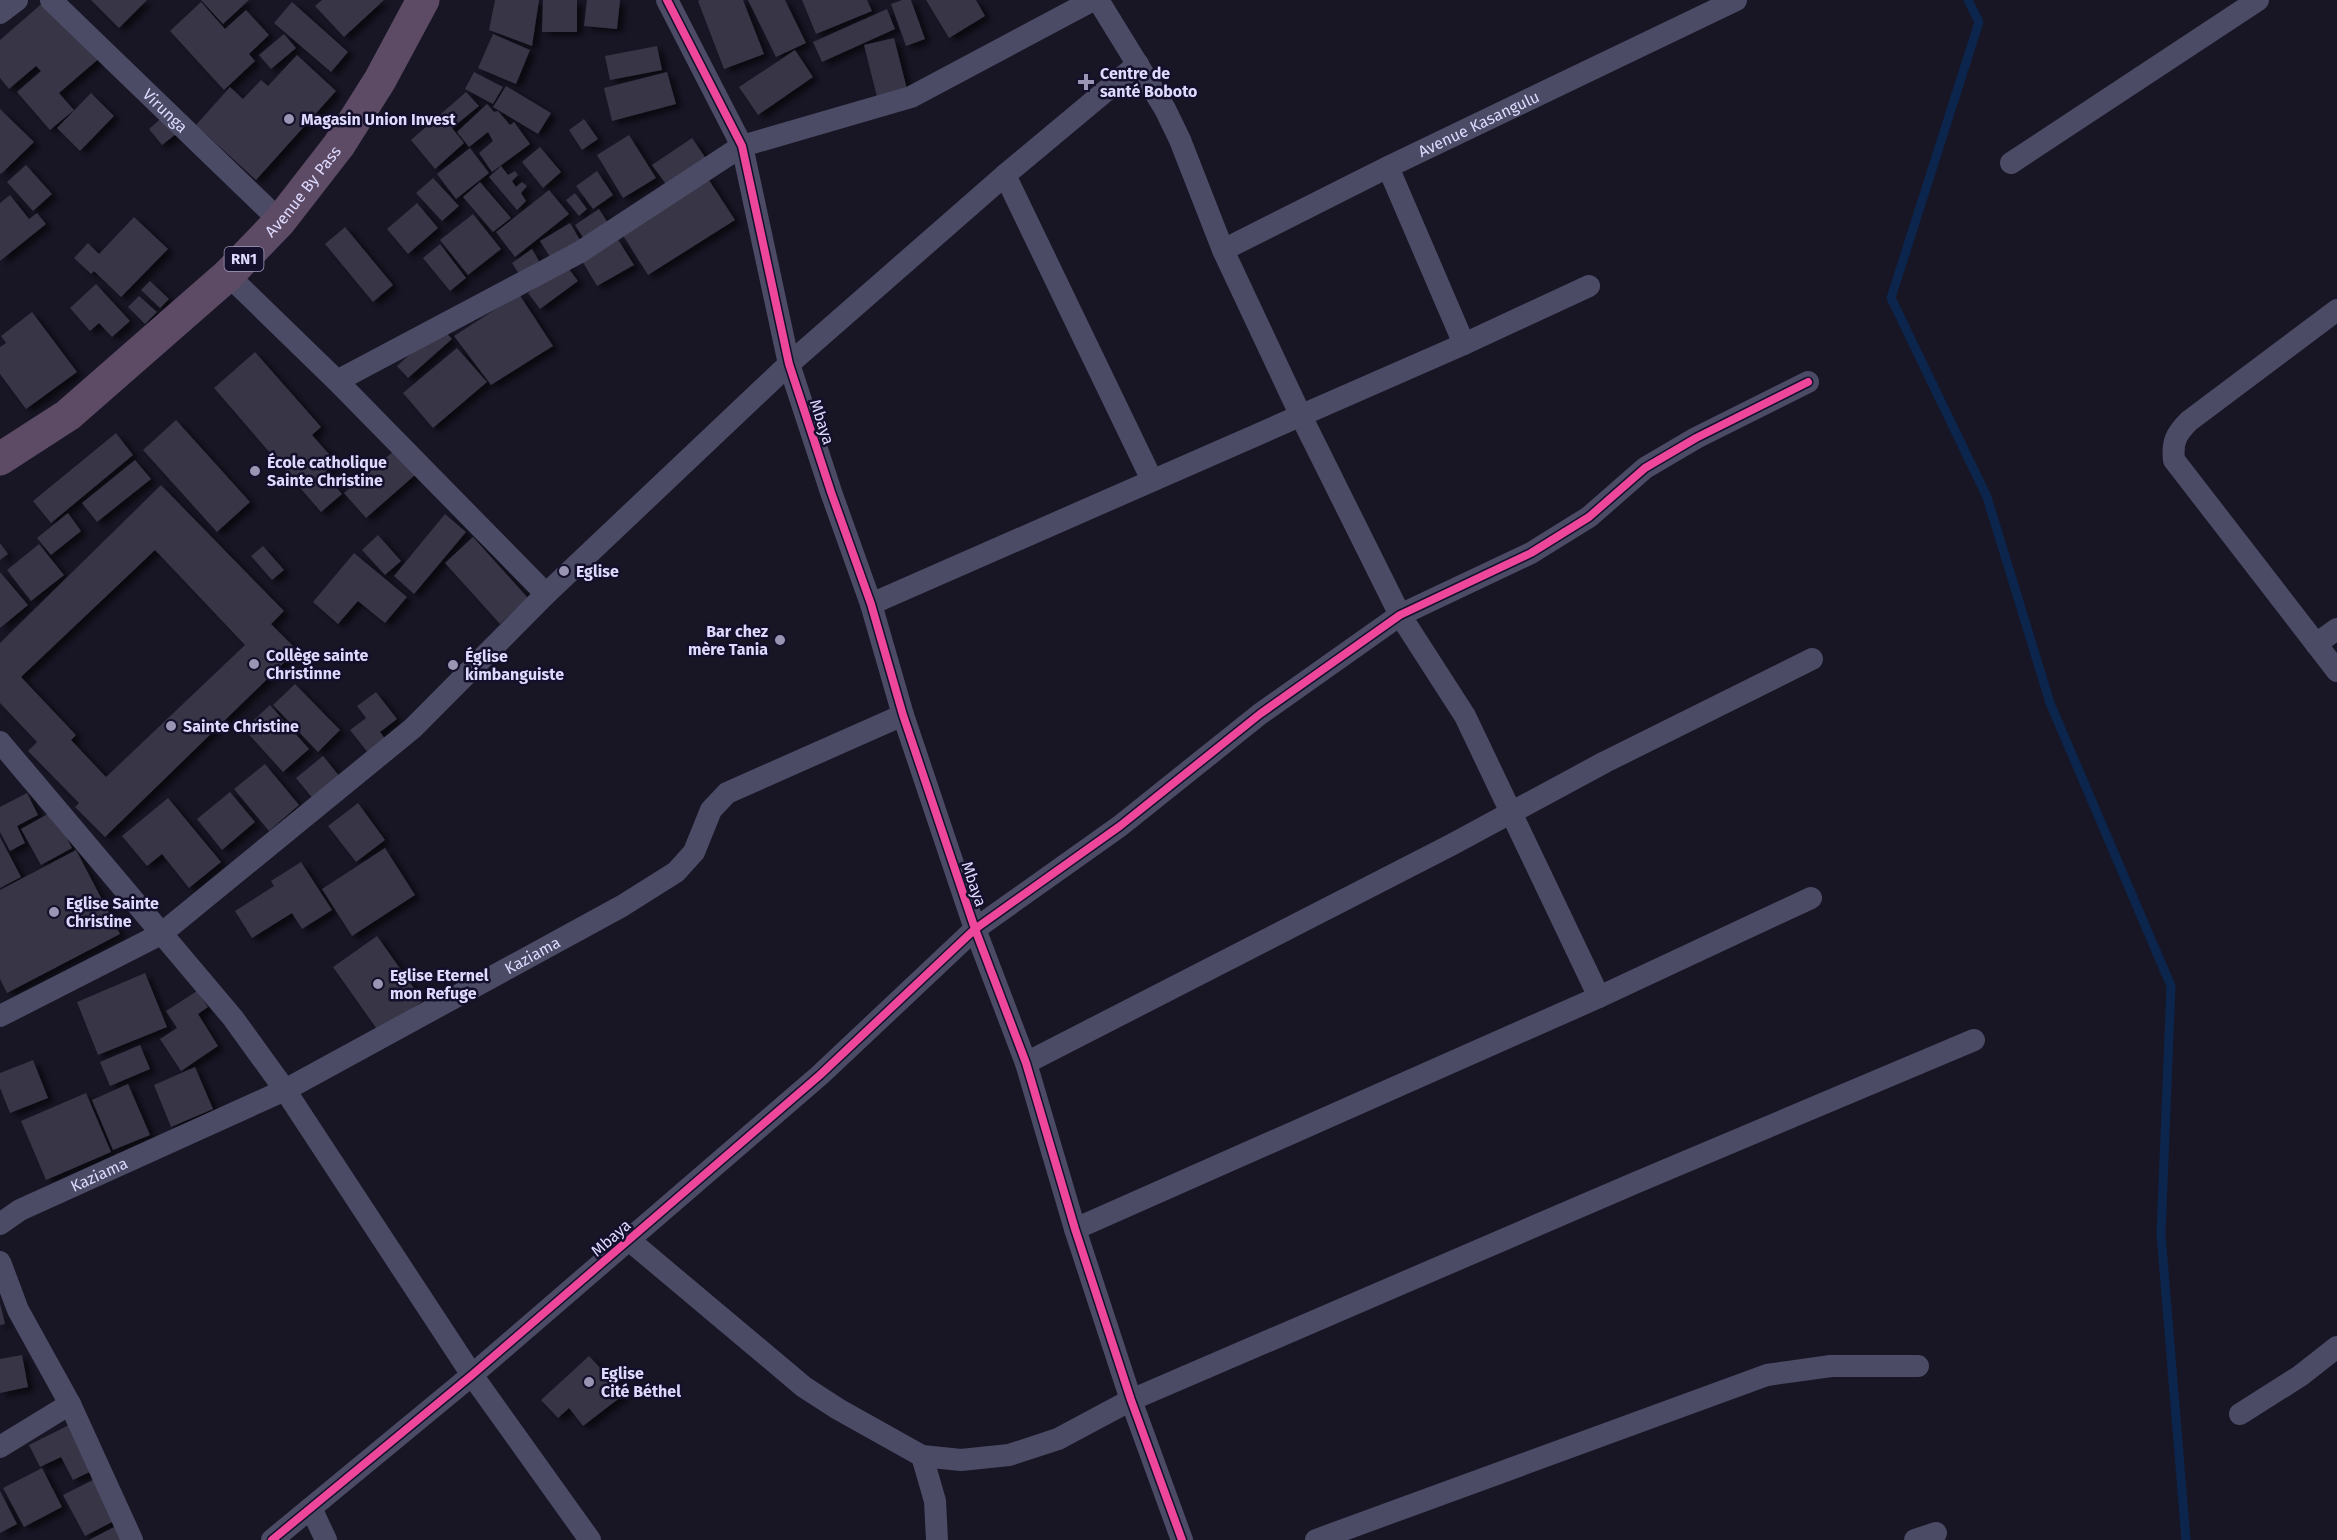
<svg xmlns="http://www.w3.org/2000/svg" width="2337" height="1540" font-family="'Fira Sans',sans-serif">
<style>
.lines{fill:none;stroke-linecap:round;stroke-linejoin:round}
.stream{stroke:#0c254c;stroke-width:9}
.building{fill:#373446;fill-rule:evenodd;filter:url(#shadow)}
.street{stroke:#4b4b66;stroke-width:22}
.highway{stroke:#5d4b65;stroke-width:33}
.cycleway-casing{stroke:#14102b;stroke-width:11}
.cycleway{stroke:#ed469a;stroke-width:8}
.poi-dot{fill:#9995b3;stroke:#14102b;stroke-width:2}
.labels{text-anchor:middle;dominant-baseline:central;stroke-width:5;stroke-linejoin:round;paint-order:stroke}
.shield{fill:#14102b;stroke:#a19dbf;stroke-width:1.5}
.shield-label{font-size:15px;font-weight:bold;fill:#dedaff}
.poi-label{font-size:16px;font-weight:bold;fill:#dedaff;stroke:#14102b;text-anchor:start}
.street-label{font-size:16px;fill:#dedaff;stroke:#14102b}
</style>
<defs>
<filter id="shadow"><feDropShadow dx="6" dy="4" stdDeviation="3" flood-color="#0009"/></filter>
</defs>
<rect width="100%" height="100%" fill="#181625"/>
<g class="lines">
<path class="stream" d="M1968,0L1979,22L1891,298L1987,497L2050,703L2171,986L2161,1234L2186,1540"/>
</g>
<path class="building" d="M46,0L102,56L59,93L74,110L50,130L17,92L41,71L36,66L9,89L0,78V40Z
M91,0H147L119,28Z
M201,0H249L223,24Z
M322,0H384L344,37L315,6Z
M495,0H539L532,46L489,30Z
M543,0H577V32H542Z
M587,0H620L617,29L584,26Z
M700,0H743L764,54L724,69L698,1Z
M748,0H785L806,43L776,57Z
M802,0H867L872,11L816,34Z
M902,0H911L925,39L906,46L891,4Z
M926,0H976L985,16L949,38Z
M201,2L225,29L246,10L269,35L249,54L255,61L224,90L170,31Z
M292,2L348,52L331,72L274,23Z
M887,9L895,29L822,62L813,42Z
M284,34L296,48L271,69L259,55Z
M493,34L530,50L516,84L478,68Z
M894,38L907,89L877,97L864,45Z
M657,46L662,70L610,80L605,56Z
M795,50L813,77L758,115L739,87Z
M297,55L336,91L256,180L196,125L230,87L243,99L261,80L268,86Z
M474,72L503,87L493,104L465,89Z
M667,72L676,104L612,121L604,88Z
M506,86L551,113L538,134L493,107Z
M466,92L479,106L452,128L464,143L435,169L411,140Z
M91,93L114,116L80,151L57,128Z
M487,104L494,112L498,111L510,125L514,122L530,144L492,172L479,153L493,141L488,132L469,147L457,132Z
M0,109L34,142L1,174L0,173Z
M166,114L180,131L162,145L149,129Z
M584,119L598,139L582,150L569,130Z
M629,135L656,178L623,198L597,155Z
M692,138L707,160L668,187L652,165Z
M540,147L561,172L543,188L522,162Z
M470,148L489,173L456,199L437,174Z
M26,165L52,194L33,211L7,182Z
M501,166L508,175L515,171L518,175L512,181L516,187L522,182L527,186L521,193L526,201L517,210L489,177Z
M597,171L613,195L593,209L576,186Z
M705,174L735,220L648,275L619,229Z
M433,178L459,206L442,221L416,193Z
M480,182L511,218L493,232L463,197Z
M549,190L569,214L515,257L496,232Z
M575,193L587,209L579,216L566,200Z
M10,195L29,219L37,213L46,224L0,261V203Z
M417,203L438,228L408,254L387,229Z
M599,209L610,226L586,242L575,225Z
M473,214L501,249L468,275L440,240Z
M134,217L168,249L121,297L94,271L91,274L74,258L88,243L99,254Z
M570,223L583,245L553,262L540,241Z
M345,227L393,285L373,302L325,244Z
M617,238L634,265L597,286L581,259Z
M440,244L466,278L450,291L423,258Z
M532,249L539,261L519,274L512,263Z
M566,265L578,281L540,309L528,293Z
M150,281L169,299L160,308L141,290Z
M96,284L130,321L112,337L99,323L90,331L70,308Z
M519,294L553,346L491,385L454,336Z
M139,296L157,312L145,324L128,307Z
M32,312L77,372L26,409L0,374V347L6,343L1,336Z
M441,327L452,339L408,378L397,366Z
M457,348L487,382L433,428L403,393Z
M255,352L321,427L312,435L336,462L324,473L342,494L321,512L214,388Z
M176,420L250,502L217,532L143,450Z
M116,433L133,455L51,523L33,501Z
M394,451L415,475L366,518L344,493Z
M135,460L151,479L97,522L82,503Z
M161,485L284,611L271,624L297,650L105,837L75,807L79,803L28,751L37,742L0,703V643ZM155,550L245,645L106,777L71,740L76,735L21,677Z
M68,513L81,531L51,555L37,538Z
M445,514L466,532L414,594L394,576Z
M378,535L401,561L385,575L362,550Z
M473,537L528,598L500,624L445,563Z
M0,543L8,554L0,560Z
M39,544L64,575L31,601L7,570Z
M263,546L284,570L272,580L251,556Z
M354,553L407,597L385,623L358,601L338,624L313,602Z
M0,572L28,605L0,628Z
M295,684L340,730L318,752L273,705Z
M376,692L397,719L380,732L386,740L369,754L350,730L366,718L357,706Z
M270,705L309,749L283,772L244,729Z
M323,756L341,778L314,800L296,778Z
M265,764L299,805L269,831L234,789Z
M230,792L255,822L222,850L197,819Z
M27,793L38,815L17,826L25,843L10,851L0,832V807Z
M168,798L221,862L189,888L162,854L147,866L122,836Z
M358,803L385,840L356,862L328,826Z
M53,811L72,848L41,865L21,829Z
M0,837L21,877L0,888Z
M385,848L415,895L352,936L322,889Z
M76,850L120,934L7,993L0,979V890Z
M301,862L332,910L302,929L292,913L252,938L235,911L274,886L271,881Z
M377,936L423,1001L379,1032L333,967Z
M145,973L167,1027L98,1055L77,1002Z
M197,991L208,1007L198,1014L218,1046L181,1071L160,1039L177,1028L166,1011Z
M140,1045L150,1069L110,1086L100,1062Z
M33,1060L48,1098L10,1113L0,1088V1073Z
M195,1067L213,1109L171,1127L154,1085Z
M128,1084L150,1135L113,1150L92,1100Z
M86,1093L111,1152L46,1180L21,1121Z
M0,1303L5,1324L0,1325Z
M22,1355L28,1387L0,1393V1359Z
M589,1356L604,1372L607,1369L626,1393L583,1426L569,1408L558,1418L541,1400Z
M73,1423L96,1469L73,1480L61,1457L40,1467L29,1445Z
M42,1468L62,1507L24,1527L3,1488Z
M95,1479L116,1520L85,1536L63,1495Z
M0,1491L17,1524L0,1533Z
M118,1525L126,1540H89Z"/>
<g class="lines">
<g class="street">
<path id="s1" d="M51,0L280,221"/>
<path d="M667,0L742,146L789,364L831,492L871,604L903,715L975,929L1026,1063L1075,1229L1131,1400L1182,1540"/>
<path d="M1098,0L1165,109L1180,140L1223,250L1300,414L1400,615L1465,716L1599,997"/>
<path d="M0,13L17,0"/>
<path d="M2011,163L2258,0"/>
<path d="M1388,167L1464,344"/>
<path d="M1005,175L1152,480"/>
<path id="s2" d="M1223,250L1388,167L1736,0"/>
<path d="M228,275L337,381L546,594"/>
<path d="M2337,310L2189,421C2176,434 2172,442 2174,460L2337,671"/>
<path d="M337,381L580,252L742,146L911,97L1093,0"/>
<path d="M871,604L1464,344L1589,286"/>
<path d="M2316,644L2337,629"/>
<path d="M0,742L233,1018L285,1090L472,1375L590,1540"/>
<path d="M0,1016L161,934L413,728L546,594L789,364L1005,175L1138,64"/>
<path d="M1026,1063L1451,845L1605,762L1812,659"/>
<path id="s3" d="M0,1224L20,1210L285,1090L622,906L676,872L694,852L711,810L727,793L903,715"/>
<path d="M1075,1229L1599,997L1811,898"/>
<path d="M629,1240L804,1387L838,1409L922,1456L961,1460L1009,1455L1058,1439L1131,1400L1635,1183L1974,1040"/>
<path d="M0,1262L18,1310L70,1404L0,1447"/>
<path d="M70,1404L132,1540"/>
<path d="M2240,1414L2300,1376L2337,1347"/>
<path d="M922,1456L935,1501L937,1540"/>
<path d="M311,1508L326,1540"/>
<path d="M272,1540L472,1375L820,1075L975,929L1120,826L1260,714L1400,615L1531,553L1589,517L1645,468L1696,438L1808,382"/>
<path d="M1316,1540L1767,1375L1831,1366H1918"/>
<path d="M1915,1540L1936,1533"/>
</g>
<path class="highway" id="s4" d="M0,459L68,415L228,275L280,221L339,145L380,80L423,0"/>
<g class="cycleway-casing">
<path id="cycleway" d="M667,0L742,146L789,364L831,492L871,604L903,715L975,929L1026,1063L1075,1229L1131,1400L1182,1540
M272,1540L472,1375L820,1075L975,929L1120,826L1260,714L1400,615L1531,553L1589,517L1645,468L1696,438L1808,382"/>
</g>
<use href="#cycleway" class="cycleway"/>
</g>
<g class="poi-dot">
<path d="M1083 73h6v6h6v6h-6v6h-6v-6h-6v-6h6z"/>
<circle cx="289" cy="119" r="6"/>
<circle cx="255" cy="471" r="6"/>
<circle cx="564" cy="571" r="6"/>
<circle cx="780" cy="640" r="6"/>
<circle cx="254" cy="664" r="6"/>
<circle cx="453" cy="665" r="6"/>
<circle cx="171" cy="726" r="6"/>
<circle cx="54" cy="912" r="6"/>
<circle cx="378" cy="984" r="6"/>
<circle cx="589" cy="1382" r="6"/>
</g>
<g class="labels">
<rect class="shield" x="224.5" y="247" width="39" height="24" rx="4.5"/>
<g class="shield-label">
<text x="244" y="259">RN1</text>
</g>
<g class="poi-label">
<text x="1100" y="73">Centre de<tspan x="1100" dy="18">santé Boboto</tspan></text>
<text x="301" y="119">Magasin Union Invest</text>
<text x="267" y="462">École catholique<tspan x="267" dy="18">Sainte Christine</tspan></text>
<text x="576" y="571">Eglise</text>
<text x="768" y="631" text-anchor="end">Bar chez<tspan x="768" dy="18">mère Tania</tspan></text>
<text x="266" y="655">Collège sainte<tspan x="266" dy="18">Christinne</tspan></text>
<text x="465" y="656">Église<tspan x="465" dy="18">kimbanguiste</tspan></text>
<text x="183" y="726">Sainte Christine</text>
<text x="66" y="903">Eglise Sainte<tspan x="66" dy="18">Christine</tspan></text>
<text x="390" y="975">Eglise Eternel<tspan x="390" dy="18">mon Refuge</tspan></text>
<text x="601" y="1373">Eglise<tspan x="601" dy="18">Cité Béthel</tspan></text>
</g>
<g class="street-label">
<text stroke="none"><textPath href="#s1" startOffset="159">Virunga</textPath></text>
<text stroke="none"><textPath href="#s2" startOffset="285">Avenue Kasangulu</textPath></text>
<text stroke="none"><textPath href="#s4" startOffset="406">Avenue By Pass</textPath></text>
<text transform="translate(822 422) rotate(72)">Mbaya</text>
<text transform="translate(974 884) rotate(71)">Mbaya</text>
<text stroke="none"><textPath href="#s3" startOffset="597">Kaziama</textPath></text>
<text stroke="none"><textPath href="#s3" startOffset="111">Kaziama</textPath></text>
<text transform="translate(611 1238) rotate(-41)">Mbaya</text>
</g>
</g>
</svg>
